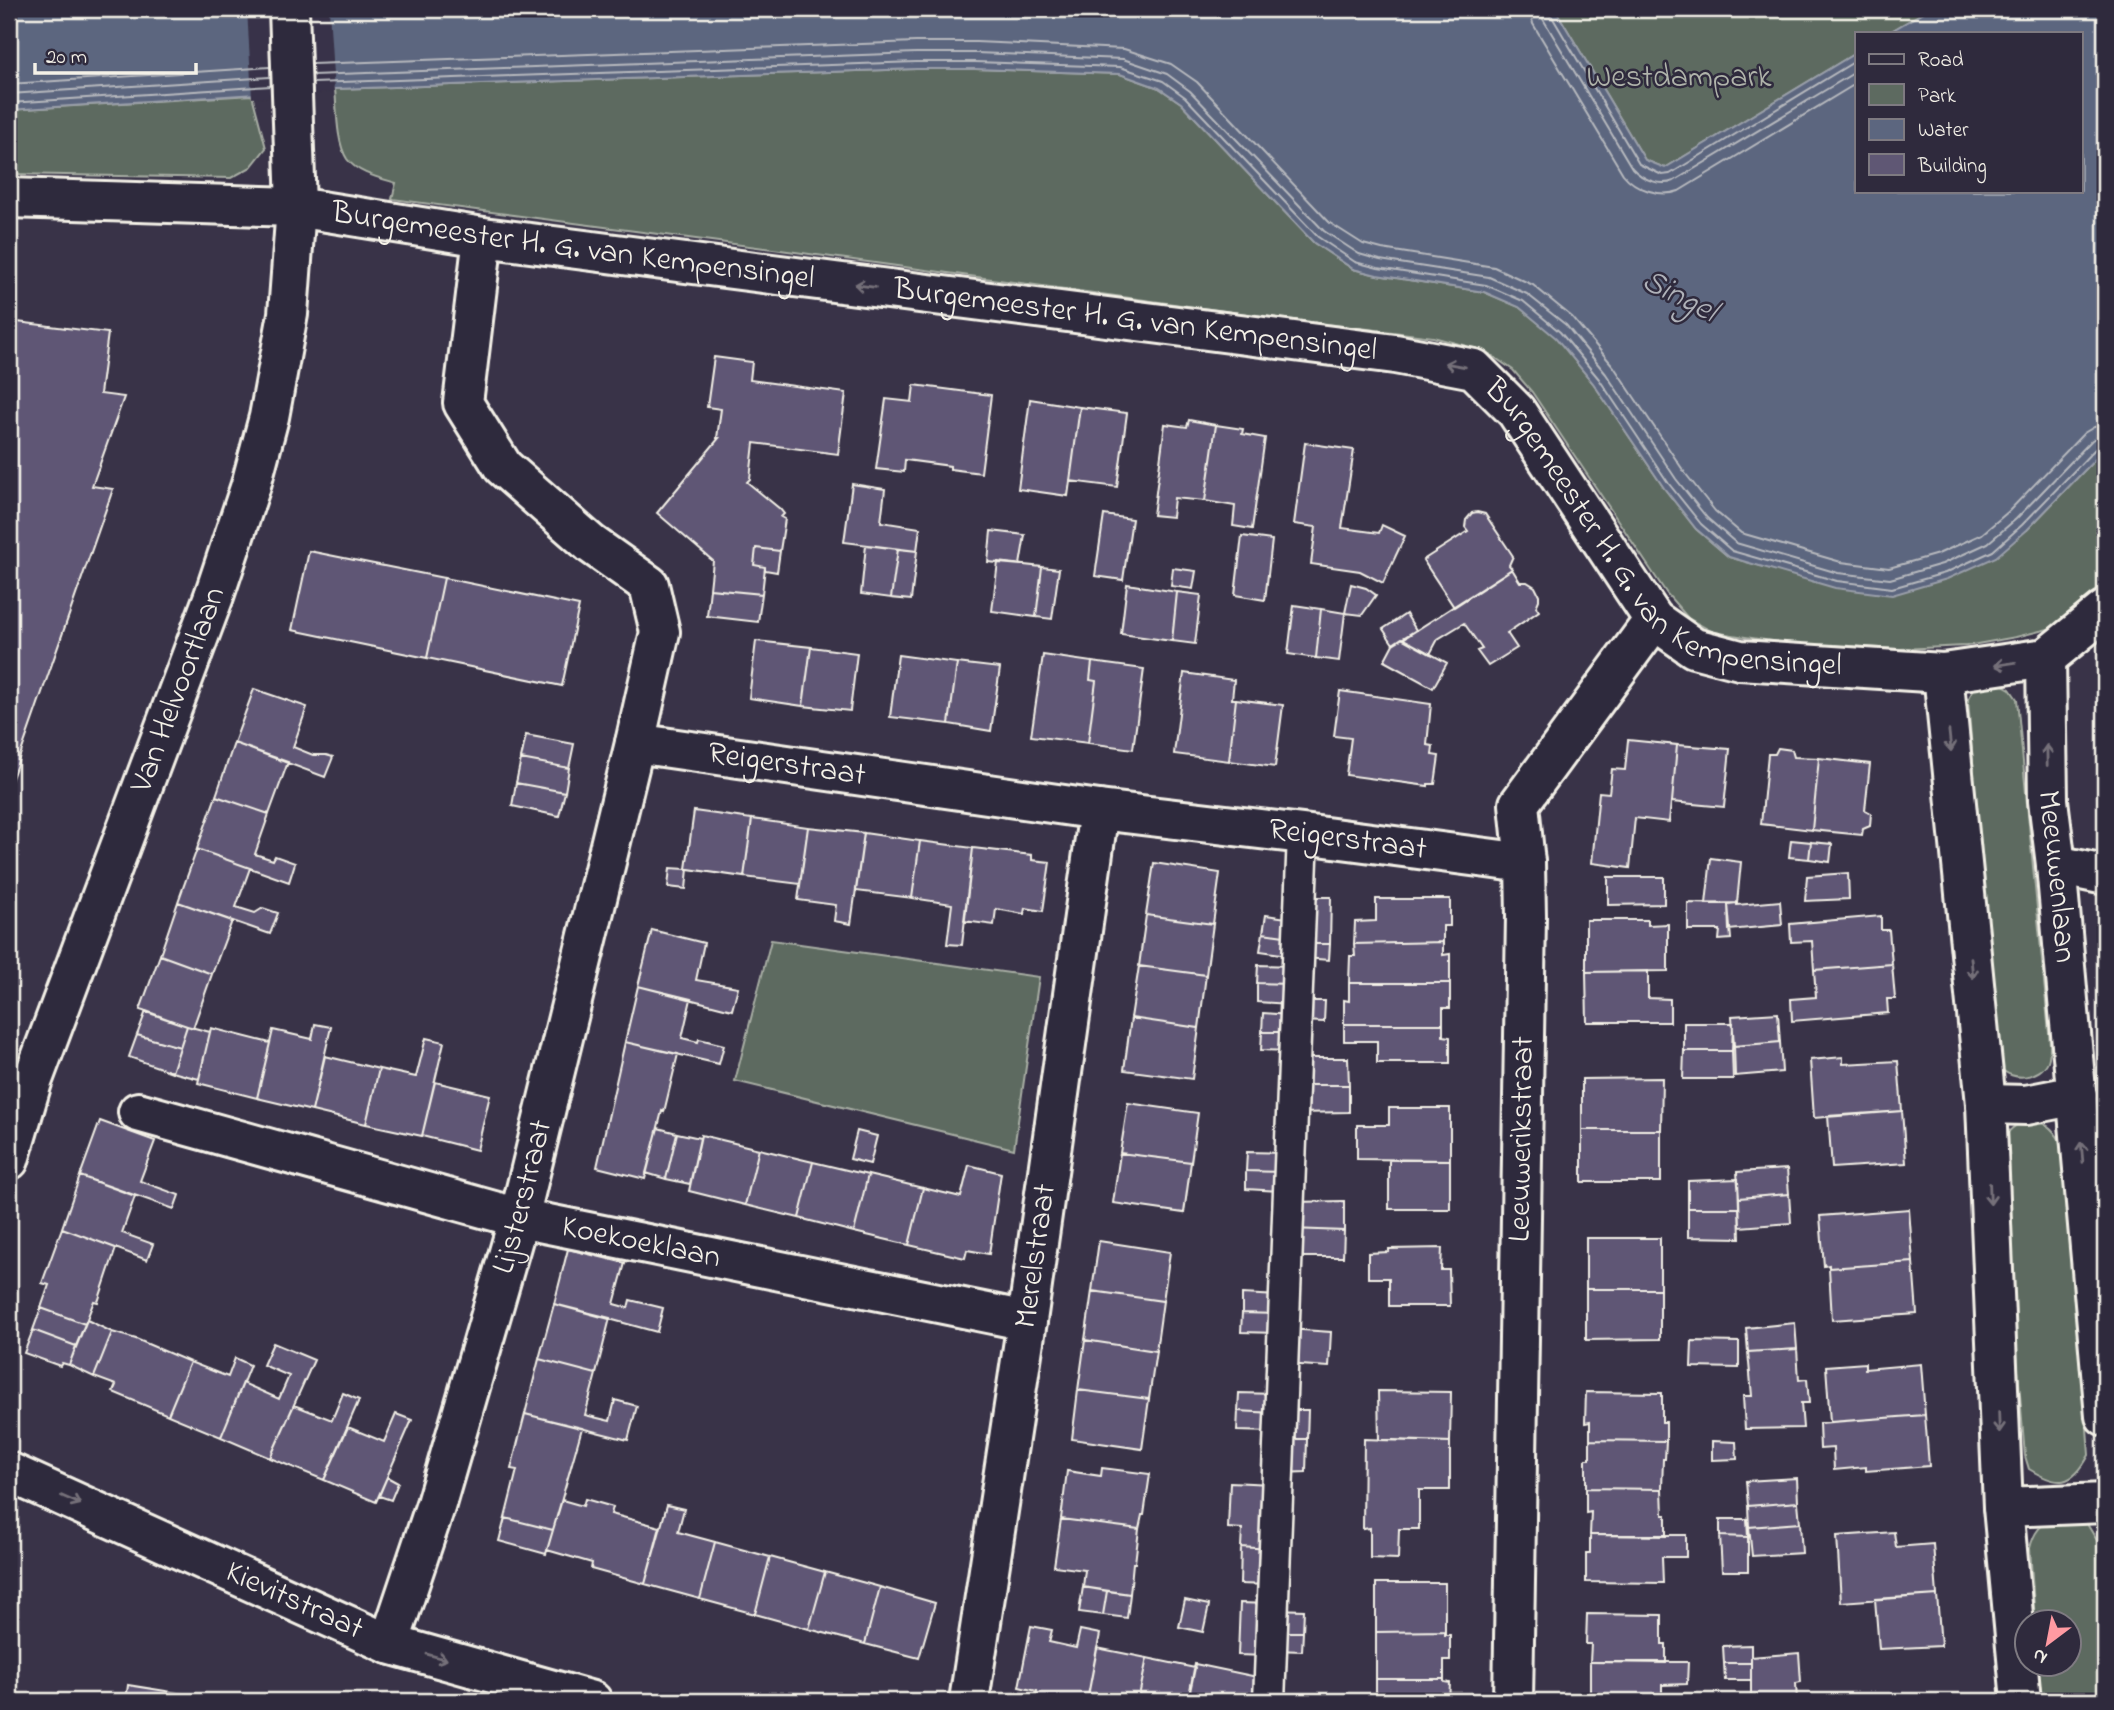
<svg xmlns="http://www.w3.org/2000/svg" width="2114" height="1710" font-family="'Indie Flower',sans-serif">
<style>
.green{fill:#5d6a60;stroke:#a8aea4;stroke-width:2}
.water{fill:#5c667f;stroke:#999ea9;stroke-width:2}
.pier{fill:#393348}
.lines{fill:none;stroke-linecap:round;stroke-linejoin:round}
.shore{stroke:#b7b9be;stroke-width:2}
.building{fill:#5f5774;stroke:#f4f1e8;stroke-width:2}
.lane-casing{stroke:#f4f1e8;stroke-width:35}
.street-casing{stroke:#f4f1e8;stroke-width:44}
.lane{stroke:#2f2a3d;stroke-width:30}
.street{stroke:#2f2a3d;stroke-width:38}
.oneway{stroke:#747079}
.labels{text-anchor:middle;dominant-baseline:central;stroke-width:5;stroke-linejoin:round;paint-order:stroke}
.park-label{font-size:32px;fill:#b0b4ab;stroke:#2f2a3d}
.street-label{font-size:32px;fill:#f4f1e8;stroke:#2f2a3d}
.water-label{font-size:33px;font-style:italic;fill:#b0b2b9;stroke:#2f2a3d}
</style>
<rect width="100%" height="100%" fill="#393348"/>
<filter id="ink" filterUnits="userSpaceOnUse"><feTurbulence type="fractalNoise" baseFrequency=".0143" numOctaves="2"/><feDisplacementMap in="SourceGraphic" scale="14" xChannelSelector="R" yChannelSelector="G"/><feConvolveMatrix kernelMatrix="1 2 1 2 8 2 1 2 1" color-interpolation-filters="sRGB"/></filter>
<g filter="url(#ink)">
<path class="green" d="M1555,9H1929L1888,33H1857V52L1665,168L1645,160Z
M916,69H975L1120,74L1159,88L1181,103L1314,243L1353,269L1377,275L1484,292L1519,307L1556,337L1593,383L1664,488L1696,529L1729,557L1761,566L2027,530L2105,449V584L2077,611L2056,627L2016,637L1966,646L1900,649L1784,643L1713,632L1688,618L1667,594L1532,392L1513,370L1485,351L1433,337L1246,314L795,252L392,199L396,183C380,178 357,173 347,159C336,142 337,108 335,89Z
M252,95L266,148L251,167L231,178L9,174V110Z
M2001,684L2010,689L2017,699L2050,1044C2050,1049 2050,1056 2048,1061C2041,1078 2012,1083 2000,1067C1997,1063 1997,1056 1996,1051L1968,700L1974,688Z
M771,940L1039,977L1014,1149L735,1081Z
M2028,1120C2047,1123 2051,1126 2061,1142L2079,1320L2089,1455C2072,1487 2058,1487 2029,1469L2025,1456L2000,1150C2005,1133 2011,1126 2028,1120Z
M2054,1517L2075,1518L2087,1524L2098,1542L2105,1608V1701H2041L2038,1665L2068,1664V1622H2035L2030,1548C2034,1532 2040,1525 2054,1517Z"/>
<path class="water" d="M9,9H1555L1645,160L1665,168L1857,52V191H2081V33H1888L1929,9H2105V449L2027,530L1996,557L1947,579L1892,595L1835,588L1729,557L1696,529L1664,488L1593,383L1556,338L1519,307L1484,292L1377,275L1353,269L1314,243L1181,103L1159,88L1120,74L975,69H916L335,89L9,110Z"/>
<path class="pier" d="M247,9H329L334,92L252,98Z"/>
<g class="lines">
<path class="shore" d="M1530,9L1533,24L1623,174C1635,189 1660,198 1679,191L1857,83
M1541,9L1543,19L1632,168C1642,179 1660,187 1674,181L1857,71
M1549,9L1551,15L1639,164L1662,175L1670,174L1857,60
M312,64L916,42H976L1124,49L1171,64L1197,82L1330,223L1363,244L1382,249L1494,267L1533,285L1572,317L1614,367L1685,473L1715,511L1741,533L1841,562L1889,568L1938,554L1982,534L2009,511L2084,433L2094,427L2105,425
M312,75L916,53H976L1123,59L1167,74L1190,91L1324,231L1359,254L1380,260L1489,277L1527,294L1566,325L1606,374L1676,479L1707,518L1736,543L1838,573L1890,579L1942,564L1988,543L2016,519L2092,440L2097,437L2105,436
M313,83L916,62H975L1120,67L1163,81L1185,97L1318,237L1355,262L1378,268L1486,285L1523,301L1560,332L1599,379L1669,484L1701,524L1732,551L1837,581L1892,588L1945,573L1993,551L2022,525L2097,447L2105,445
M9,84L270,67
M9,94L270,77
M9,103L271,86"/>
</g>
<path class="building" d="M9,321L108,333L100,394L124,397L92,486L113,489L9,787Z
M714,357L752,362L750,380L846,393L838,454L754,443L750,479L747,482L780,509L784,514L781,517L785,519L780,551L756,548L754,565L765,567L762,594L710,589L713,561L657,513L719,438H717L721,409L707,407Z
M914,385L991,395L981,473L950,469V466L905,460L904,472L876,469L886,399L912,402Z
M1030,399L1080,407L1068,496L1018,489Z
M1080,407L1127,413L1117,487L1070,481Z
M1189,420L1216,425L1205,501L1174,498L1172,517L1153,515L1165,424L1187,427Z
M1216,425L1243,429L1242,434L1265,438L1252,529L1233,526L1235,506L1205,501Z
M1305,443L1354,450L1342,528L1379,533L1382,525L1405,536L1383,583L1360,571L1311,564L1316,527L1294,524Z
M852,484L885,489L881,522L920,528L917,551L844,542Z
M1477,512L1485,514L1513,556L1509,565L1512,569L1454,607L1423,560L1468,531L1465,527L1466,520L1472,513Z
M1104,515L1132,519L1123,580L1095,576Z
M991,531L1025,535L1020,565L988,562Z
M1242,536L1272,540L1265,600L1235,595Z
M866,545L898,549L891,598L861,594Z
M756,548L780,551L777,572L765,570V567L754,565Z
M898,549L917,551L911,600L891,598Z
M309,551L444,578L427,658L292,630Z
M998,562L1042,567L1036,617L992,611Z
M1042,567L1059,569L1052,619L1036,617Z
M1173,568L1196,571L1193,589L1171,586Z
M1512,569L1520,582H1527L1535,587L1539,595V600L1536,607L1539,611L1507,633L1517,648L1488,666L1477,651L1482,649L1464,623L1438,639L1430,654L1403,639Z
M444,578L579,606L562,686L427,658Z
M1127,584L1177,592L1172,641L1121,634Z
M1351,584L1366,588L1376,595L1362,615L1345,613Z
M710,589L762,594L758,622L707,616Z
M1177,592L1201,595L1195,644L1172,641Z
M1294,605L1321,609L1316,658L1288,654Z
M1321,609L1345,613L1339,661L1316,658Z
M1406,614L1416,630L1393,644L1383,629Z
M1402,638L1447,663L1433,688L1384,661L1393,644Z
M756,641L811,647L803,706L749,698Z
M811,647L857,653L850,711L803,706Z
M898,655L957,663L949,724L890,717Z
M1043,655L1092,662L1090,680L1096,681L1088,743L1031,736Z
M1092,662L1144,669L1133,749L1088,743L1096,681L1090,680Z
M957,663L1000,668L991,731L949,724Z
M1184,673L1234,680L1232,699H1236L1229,761L1174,754Z
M254,689L307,707L293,747L313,755H326L333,757L325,777L234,743Z
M1340,691L1431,704L1427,745L1433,746L1432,755L1439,756L1435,784H1428V786L1346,775L1351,738L1334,736Z
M1236,699L1283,705L1275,767L1229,761Z
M526,735L574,744L569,768L521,759Z
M1628,740L1677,745L1672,802H1671L1669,822L1635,818L1630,868L1592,863L1599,792L1609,793L1612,769L1625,770Z
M234,743L288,762L269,814L216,796Z
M1677,745L1730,749L1724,807L1672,802Z
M1778,748L1792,750L1794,757L1819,758L1812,830L1761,824L1768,754H1775Z
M1819,758L1870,764L1865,810L1871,813L1870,826L1863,829L1862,835L1812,830Z
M521,759L569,768L565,792L516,783Z
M516,783L565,792L559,816L512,806Z
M216,796L269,814L255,854L273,860L275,856L295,863L289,882L197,849Z
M694,811L752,819L744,877L688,869L686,889L668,887L670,868L686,869Z
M752,819L808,827L800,884L744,877Z
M808,827L864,833L851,924L834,921L836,905L798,900Z
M864,833L920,841L912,898L856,891Z
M1791,840L1811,842L1809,859L1789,857Z
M920,841L973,848L962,945L947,944L952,904L912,898Z
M1811,842L1832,844L1830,862L1809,859Z
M973,848L1032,855V860L1050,862L1043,911L1025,908L1024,914L996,909L994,925L964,921Z
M197,849L250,868L236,907L255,913L263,908L278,913L270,934L178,902Z
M1711,858L1741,862L1737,903L1706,904Z
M1154,863L1220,873L1213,924L1146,915Z
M1848,873L1849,899L1805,901L1807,876Z
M1608,877H1664V904L1608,905Z
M1306,897H1331L1330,944H1304Z
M1376,899H1450V926H1443V942L1354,944L1355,922L1376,921Z
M1780,901L1782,925L1729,930L1728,904L1737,903V905Z
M178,902L232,921L212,974L160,955Z
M1688,903L1728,904L1731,939L1719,940L1720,930H1688Z
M1146,915L1213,924L1206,975L1139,966Z
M1266,915L1294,919L1291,937L1263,933Z
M1881,916V930H1889L1892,964L1814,970L1812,941L1791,942L1790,924Z
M1586,920H1648V925L1668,924V971L1586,972Z
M652,930L704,943L696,980L738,987L732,1010L638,986Z
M1263,933L1291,937L1288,955L1260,951Z
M1443,942V955L1450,954V983H1349L1350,956H1355L1354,944Z
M1304,944H1330L1329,960L1304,958Z
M160,955L212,974L193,1028L140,1010Z
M1892,964L1895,999H1887L1888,1013L1792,1021L1791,999L1816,997L1814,970Z
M1258,965L1291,966V984L1257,983Z
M1139,966L1206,975L1199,1028L1131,1018Z
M1648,971V998L1670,999V1022H1587L1586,972Z
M1257,983L1291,984L1290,1004L1257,1002Z
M1349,983H1450V1008H1443V1024H1344V1000L1349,1001Z
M638,986L691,999L682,1038L698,1042L699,1039L724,1045L719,1064L625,1042Z
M1302,1001H1325L1324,1022L1301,1021Z
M146,1011L187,1026L180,1047L137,1035Z
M1263,1013L1289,1015V1032H1262Z
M1778,1013L1780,1042L1734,1046L1732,1016Z
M1131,1018L1199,1028L1192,1079L1124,1070Z
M1684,1023H1733L1732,1051H1684Z
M315,1024L331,1027L312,1111L257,1098L273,1030L312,1039Z
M1344,1024H1443V1036L1450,1037V1063H1377V1041H1344Z
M187,1026L210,1032L199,1079L172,1072Z
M211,1028L270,1043L257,1098L198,1083Z
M1262,1032H1289L1288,1051L1261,1050Z
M137,1035L180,1047L172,1072L129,1057Z
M426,1038L444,1042L422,1136L366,1124L379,1069L416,1077Z
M625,1042L678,1054L664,1112L662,1111L645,1179L597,1167Z
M1780,1042L1782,1072L1735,1076L1734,1046Z
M1684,1051H1732L1733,1079H1683Z
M325,1056L379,1069L366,1124L312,1111Z
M1843,1057V1064L1898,1061L1902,1111L1814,1118L1810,1060Z
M1300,1058H1348L1349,1085H1299Z
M1662,1078L1661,1130H1582V1079Z
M435,1082L490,1095L477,1150L422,1136Z
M1299,1085H1349V1112L1297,1113Z
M1128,1103L1198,1113L1191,1162L1120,1153Z
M1389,1108H1450V1160L1357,1159V1125H1389Z
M1902,1111L1906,1163L1832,1168L1828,1116Z
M100,1121L155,1141L140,1181L179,1195L174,1209L80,1176Z
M658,1128L677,1133L666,1179L646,1173Z
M1582,1130H1661V1182H1582Z
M857,1131L877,1136L870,1164L850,1159Z
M677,1133L700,1138L690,1184L666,1179Z
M701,1135L759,1149L745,1205L689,1191Z
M759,1149L813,1162L799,1218L745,1205Z
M1247,1152L1285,1153L1283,1172L1246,1171Z
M1120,1153L1191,1162L1184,1213L1113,1203Z
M1389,1160H1450V1209H1389Z
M813,1162L868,1175L854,1232L799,1218Z
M969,1165L1001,1173L989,1254L967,1250L965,1258L909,1245L923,1188L961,1197Z
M1787,1169L1789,1194L1739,1198L1737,1172Z
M1246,1171L1283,1172L1282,1191L1246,1189Z
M868,1175L923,1188L909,1245L854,1232Z
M80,1176L135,1196L122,1233L153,1244L147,1260L62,1228Z
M1738,1179L1739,1208H1688V1181Z
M1789,1194L1791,1223L1740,1227L1739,1198Z
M1344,1201V1231L1292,1229L1294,1202Z
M1688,1208H1739L1740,1238L1688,1237Z
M1909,1209L1913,1262L1829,1268V1265L1824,1266L1820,1216Z
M62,1228L116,1248L98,1302L94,1301L85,1324L41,1308L49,1285L42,1283Z
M1292,1229L1344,1231L1343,1257H1291Z
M1586,1238H1660V1289H1586Z
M1099,1241L1170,1252L1163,1301L1092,1291Z
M1442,1248L1441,1270H1449L1450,1306H1389V1278H1368V1253L1389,1252V1249Z
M568,1249L625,1263L614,1304L628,1308L630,1300L663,1308L657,1332L554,1304Z
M1913,1262L1917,1314L1832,1320L1829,1268Z
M1586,1289H1660V1339L1586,1340Z
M1092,1291L1163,1301L1156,1351L1085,1340Z
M1242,1294L1278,1296L1277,1314L1242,1313Z
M554,1304L610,1318L596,1374L539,1359Z
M41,1308L85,1324L76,1346L33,1330Z
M1242,1313L1277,1314V1333L1241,1332Z
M87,1320L112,1332L94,1377L69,1365Z
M1795,1323L1797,1349L1748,1352L1746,1328Z
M1288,1329L1331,1332L1329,1367L1286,1364Z
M33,1330L76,1346L69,1365L62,1363L60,1366L24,1353Z
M112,1332L136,1339L190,1362L168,1415L113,1392L116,1385L94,1377Z
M1085,1340L1156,1351L1149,1399L1078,1390Z
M1692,1341L1739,1342V1368L1691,1367Z
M273,1343L314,1360L270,1458L221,1437L243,1383L279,1399L289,1376L263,1365Z
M1797,1349L1799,1380L1807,1379L1809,1403H1801L1803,1428L1745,1429L1743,1396H1752L1748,1352Z
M235,1358L250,1365L221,1437L168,1415L190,1362L228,1377Z
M539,1359L596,1374L585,1415L610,1421L615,1400L637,1406L628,1440L525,1414Z
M1865,1363V1369L1921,1364L1925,1415L1830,1422L1826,1366Z
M1078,1390L1149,1399L1142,1449L1072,1439Z
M1378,1391L1451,1392L1450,1442L1379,1440Z
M1586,1392L1662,1393V1422H1666V1441L1590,1440V1422L1585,1423Z
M343,1393L359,1400L324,1480L270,1458L294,1405L332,1420Z
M1239,1393L1275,1394L1274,1413L1238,1411Z
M1285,1410H1308L1307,1439H1284Z
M1238,1411L1274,1413L1273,1432L1237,1431Z
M396,1414L412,1420L376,1502L324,1480L348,1427L384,1442Z
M525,1414L582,1428L553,1530L505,1518L517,1470L511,1469Z
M1925,1415L1929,1466L1866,1471V1467L1834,1470L1833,1448L1820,1449L1819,1423Z
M1284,1439H1307L1306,1472L1282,1473Z
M1364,1439L1450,1442V1490H1419V1529H1399L1398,1559L1370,1558V1528L1363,1529Z
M1590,1440L1666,1441L1665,1459H1663L1662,1489L1586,1488V1459H1590Z
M1712,1441L1736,1442L1737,1459L1712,1460Z
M1102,1468L1150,1474L1144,1515H1142L1139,1529L1061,1519L1067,1471L1101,1476Z
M387,1477L398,1483L391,1500L379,1496Z
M1797,1478L1798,1502L1748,1506L1746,1481Z
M1230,1482L1271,1484L1269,1549L1241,1547L1242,1529L1228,1528Z
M1586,1488L1662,1489L1663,1515H1666V1536L1590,1535L1591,1512L1586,1513Z
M585,1499L613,1507L611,1514L660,1527L645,1584L591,1569L592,1563L547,1550L562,1500L583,1506Z
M1798,1502L1800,1523L1749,1527L1748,1506Z
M667,1505L684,1509L678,1532L715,1542L700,1599L645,1584Z
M505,1518L553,1530L546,1554L499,1541Z
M1061,1519L1139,1529L1135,1563H1133L1130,1594L1083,1587L1085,1570L1054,1566Z
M1720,1519H1747L1748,1537L1720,1536Z
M1800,1523L1802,1553L1752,1556L1749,1527Z
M1894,1532L1896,1547L1933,1544L1937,1595L1841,1602L1837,1536Z
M1590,1535H1686V1557H1662L1663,1583L1586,1582V1553H1590Z
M1720,1536L1748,1537V1571H1722Z
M715,1542L770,1557L755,1614L700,1599Z
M1241,1547L1269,1549L1268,1585L1240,1584Z
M770,1557L825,1572L809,1629L755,1614Z
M825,1572L880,1587L865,1644L809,1629Z
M1376,1583H1445V1631L1376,1632Z
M880,1587L935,1603L919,1658L865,1644Z
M1083,1587L1107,1591L1103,1615L1079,1612Z
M1107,1591L1130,1594L1127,1618L1103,1615Z
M1937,1595L1941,1646L1879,1649L1875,1599Z
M1185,1600L1209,1605L1203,1632L1179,1627Z
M1240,1603L1268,1604L1266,1656L1238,1655Z
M1276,1609L1304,1610L1303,1632H1275Z
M1587,1614L1662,1615V1644H1666V1663L1590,1662L1591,1644H1586Z
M1031,1626L1052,1630L1049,1642L1076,1648L1080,1630L1100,1634L1087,1701H1046L1035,1699L1037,1691L1019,1687Z
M1445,1631V1635H1450V1660H1444V1679H1376V1632Z
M1275,1632H1303L1302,1651L1275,1650Z
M1751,1645V1663H1724L1723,1646Z
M1097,1648L1147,1658L1138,1701H1087Z
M1799,1653L1801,1682L1796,1683L1797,1701H1751V1657Z
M1147,1658L1195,1668L1188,1701H1138Z
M1590,1662H1688L1687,1684L1662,1685V1701H1590Z
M1724,1663H1751V1680H1725Z
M1195,1664L1262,1678L1261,1701H1188Z
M1376,1679H1444V1682L1450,1683L1449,1701H1376Z
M128,1685L210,1698V1701H126Z"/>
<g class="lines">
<g class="lane-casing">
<path id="lane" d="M1269,1701L1303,834"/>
</g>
<g class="street-casing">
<g id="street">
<path id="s1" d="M9,198L296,207L483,237L1395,354L1474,369L1516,411L1654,620L1694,648L1740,660L1943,673L2046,658L2105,610"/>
<path id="s2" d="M483,237L463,403L503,467L591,544L649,585L660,632L635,743L1099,810L1303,834L1525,863"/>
<path id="s3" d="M2046,658L2048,800L2056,865L2105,1416"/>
<path d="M1943,673L1986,1104L2003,1507L2021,1701"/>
<path d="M2056,865L2105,875"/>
<path d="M1986,1104L2026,1105L2077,1095"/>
<path id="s4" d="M138,1112L519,1218L1027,1321"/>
<path id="s5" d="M9,1160L32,1082L214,596L251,485L269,417L288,314L296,207L289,9"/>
<path id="s6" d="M9,1472L389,1644L592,1701"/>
<path d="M2003,1507L2105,1503"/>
<path id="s7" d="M389,1644L436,1504L519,1218L635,743"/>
<path id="s8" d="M969,1701L1027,1321L1099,810"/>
<path id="s9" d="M1513,1701L1526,916L1525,863L1519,804L1654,620"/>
</g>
</g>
<use href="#lane" class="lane"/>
<use href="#street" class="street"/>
</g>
<defs><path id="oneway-shaft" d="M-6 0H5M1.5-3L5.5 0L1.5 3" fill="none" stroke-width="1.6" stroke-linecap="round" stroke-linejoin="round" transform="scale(1.75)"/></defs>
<g class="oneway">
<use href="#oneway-shaft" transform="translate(865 286) rotate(-173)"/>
<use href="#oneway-shaft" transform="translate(1455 365) rotate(-170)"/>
<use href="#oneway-shaft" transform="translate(2005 664) rotate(171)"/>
<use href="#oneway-shaft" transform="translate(1950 741) rotate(84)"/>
<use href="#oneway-shaft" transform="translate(2047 755) rotate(-91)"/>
<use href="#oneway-shaft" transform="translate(1972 968) rotate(84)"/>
<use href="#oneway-shaft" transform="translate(2082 1152) rotate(-95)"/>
<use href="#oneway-shaft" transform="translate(1990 1194) rotate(88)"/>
<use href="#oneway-shaft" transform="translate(1999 1422) rotate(88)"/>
<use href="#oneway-shaft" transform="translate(71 1500) rotate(24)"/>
<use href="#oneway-shaft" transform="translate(437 1657) rotate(16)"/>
</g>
</g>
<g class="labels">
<g class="park-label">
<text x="1679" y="78">Westdampark</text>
</g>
<g class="street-label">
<text stroke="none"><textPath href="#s1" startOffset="567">Burgemeester H. G. van Kempensingel</textPath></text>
<text stroke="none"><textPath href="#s1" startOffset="1134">Burgemeester H. G. van Kempensingel</textPath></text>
<text stroke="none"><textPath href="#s1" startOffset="1741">Burgemeester H. G. van Kempensingel</textPath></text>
<text stroke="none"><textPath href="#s5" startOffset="500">Van Helvoortlaan</textPath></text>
<text stroke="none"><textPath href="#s2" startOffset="746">Reigerstraat</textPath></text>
<text stroke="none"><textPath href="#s2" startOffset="1312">Reigerstraat</textPath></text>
<text stroke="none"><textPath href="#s3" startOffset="219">Meeuwenlaan</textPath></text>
<text stroke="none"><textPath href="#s9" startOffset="562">Leeuwerikstraat</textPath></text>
<text stroke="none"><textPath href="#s7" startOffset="467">Lijsterstraat</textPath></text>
<text stroke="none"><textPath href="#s4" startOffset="520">Koekoeklaan</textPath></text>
<text stroke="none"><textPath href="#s8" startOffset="450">Merelstraat</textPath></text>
<text stroke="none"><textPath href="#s6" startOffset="313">Kievitstraat</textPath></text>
</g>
<g class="water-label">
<text transform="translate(1679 297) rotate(27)">Singel</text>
</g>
</g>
<rect width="2114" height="1710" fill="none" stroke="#2f2a3d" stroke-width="35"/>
<rect x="18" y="18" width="2079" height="1675" fill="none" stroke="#f4f1e8" stroke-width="2.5" filter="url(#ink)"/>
<rect x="1855" y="32" width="228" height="161" fill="#2f2a3d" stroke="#7e7a81" stroke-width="2"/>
<rect x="1869" y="54" width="35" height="10" fill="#2f2a3d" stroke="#7e7a81" stroke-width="2"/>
<text x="1918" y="66" font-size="21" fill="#f4f1e8">Road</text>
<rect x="1869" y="84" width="35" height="21" fill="#5d6a60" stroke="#7e7a81" stroke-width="2"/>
<text x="1918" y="102" font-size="21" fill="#f4f1e8">Park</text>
<rect x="1869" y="119" width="35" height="21" fill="#5c667f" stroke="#7e7a81" stroke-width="2"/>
<text x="1918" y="136" font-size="21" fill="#f4f1e8">Water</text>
<rect x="1869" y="154" width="35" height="21" fill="#5f5774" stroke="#7e7a81" stroke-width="2"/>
<text x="1918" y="172" font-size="21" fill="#f4f1e8">Building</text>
<g transform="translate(2048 1643) rotate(212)"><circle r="33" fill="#2f2a3d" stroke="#7e7a81" stroke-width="2"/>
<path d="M0-5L12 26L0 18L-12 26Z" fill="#ff9aa2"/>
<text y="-10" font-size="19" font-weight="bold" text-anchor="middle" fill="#f4f1e8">N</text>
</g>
<path d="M35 63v10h161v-10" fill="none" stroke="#f4f1e8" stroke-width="3.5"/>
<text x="46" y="63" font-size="21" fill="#f4f1e8" stroke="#2f2a3d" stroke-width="5" paint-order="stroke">20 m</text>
</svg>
